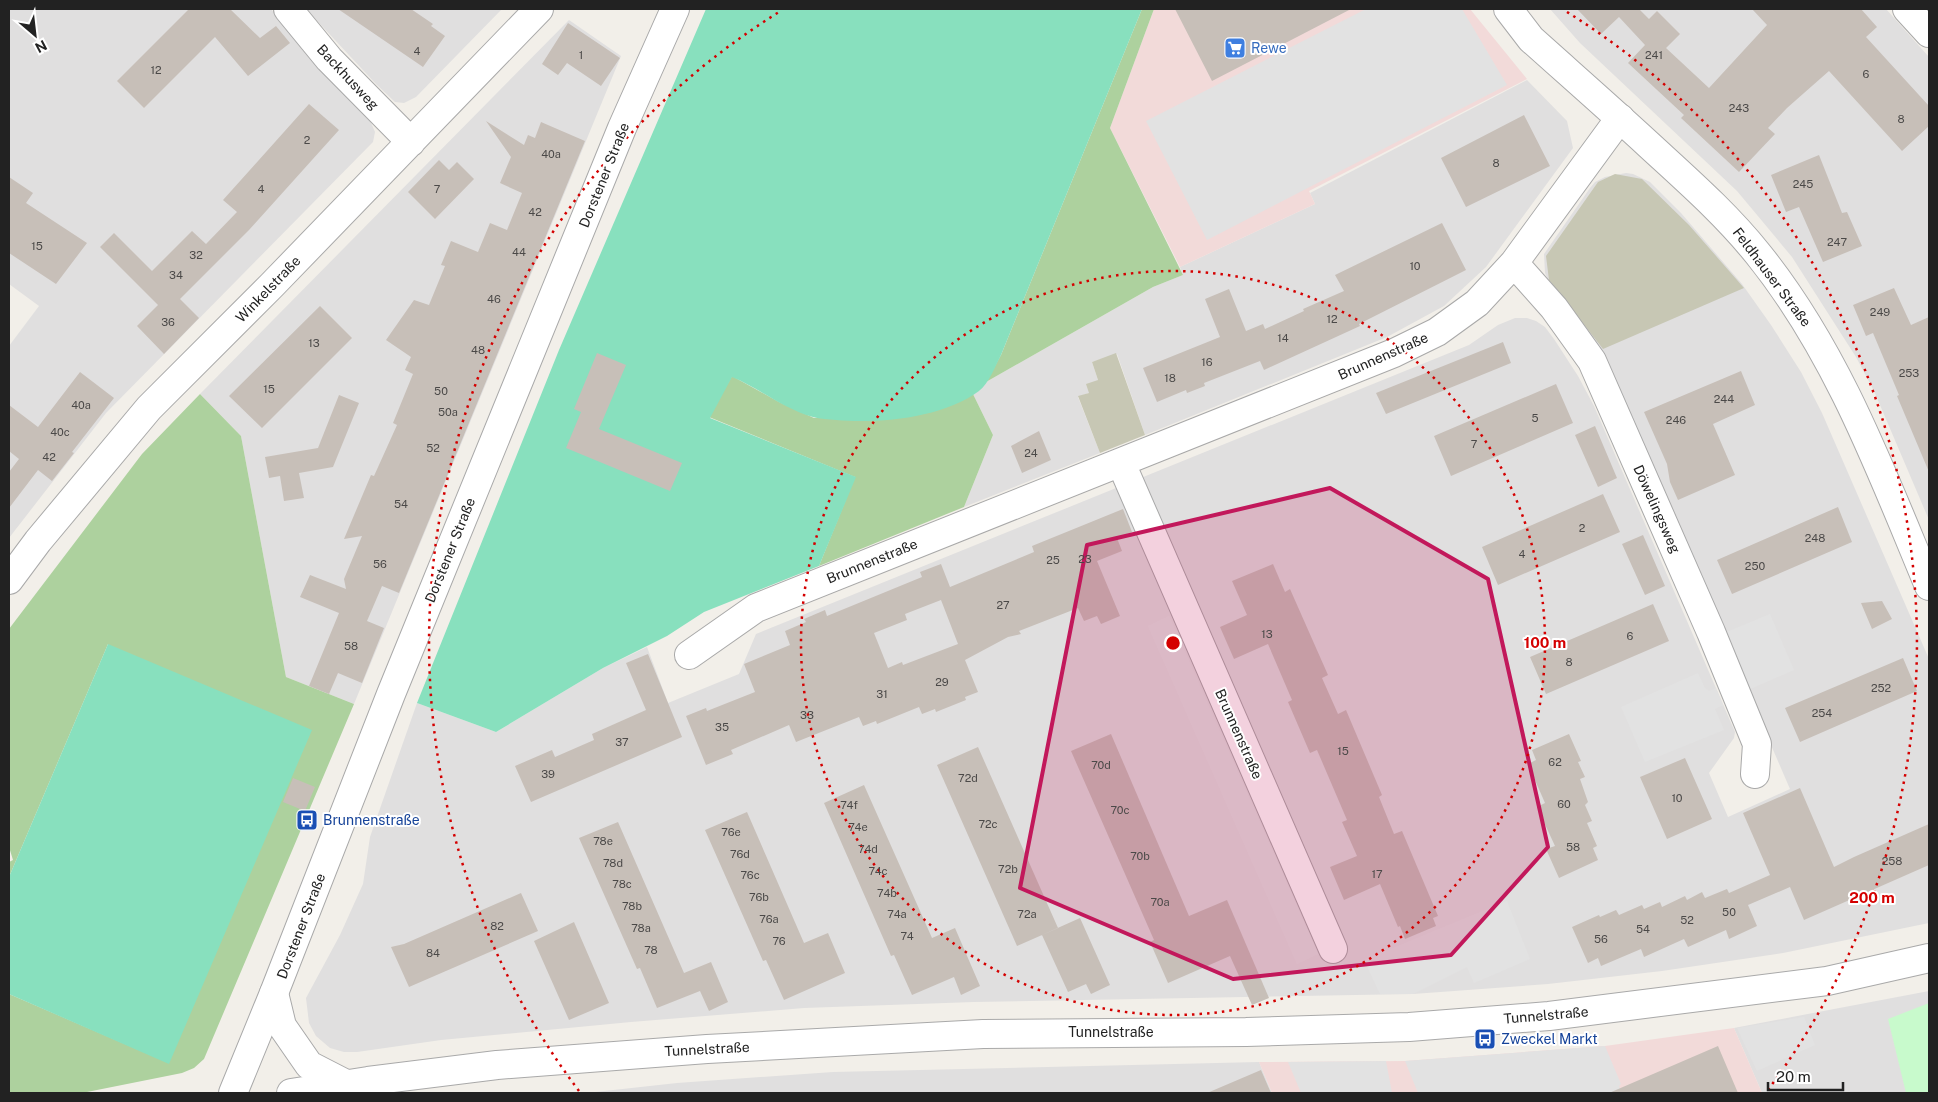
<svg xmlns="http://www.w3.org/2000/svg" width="1938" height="1102" font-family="'Public Sans',sans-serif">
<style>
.residential{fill:#e0dfdf}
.commercial{fill:#f2dad9}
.construction{fill:#c7c7b4}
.forest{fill:#add19e}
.park{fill:#c8facc}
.pitch{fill:#88e0be}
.parking{fill:#e2e2e2}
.building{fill:#c7bfb8;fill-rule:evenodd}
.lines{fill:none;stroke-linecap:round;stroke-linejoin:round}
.minor-casing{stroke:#a9a9a9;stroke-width:30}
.tertiary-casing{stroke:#a9a9a9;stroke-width:30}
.minor{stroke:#fff;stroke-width:28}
.tertiary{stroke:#fff;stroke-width:28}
.marked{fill:#c2185b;fill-opacity:0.2;stroke:#c2185b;stroke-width:4;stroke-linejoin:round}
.ring{fill:none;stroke:#d40000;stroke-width:2.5;stroke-dasharray:2.5 5}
.labels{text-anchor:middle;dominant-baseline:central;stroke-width:4;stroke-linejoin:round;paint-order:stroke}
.number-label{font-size:11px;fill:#4b4948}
.shop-label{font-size:14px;fill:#366cbe;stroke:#fff;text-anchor:start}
.street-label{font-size:14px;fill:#222;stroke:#fff}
.transit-label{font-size:14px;fill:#164399;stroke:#fff;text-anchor:start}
.centre{fill:#d40000;stroke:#fff;stroke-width:2.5}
.ring-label{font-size:15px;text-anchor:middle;font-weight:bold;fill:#d40000;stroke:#fff;stroke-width:4;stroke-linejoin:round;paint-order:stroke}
</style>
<rect width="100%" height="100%" fill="#f2efe9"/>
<path class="residential" d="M9,9H271L294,37L369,118L375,132L373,142L106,413L9,538V346L39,306L9,284Z
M306,9H502L416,97L404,103L395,102L376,84Z
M1550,9H1886L1929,57V520L1874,391L1856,357L1792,257L1737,191L1580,43Z
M569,20L621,56L354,704L286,677L241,436L200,394Z
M1527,80L1567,121L1573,148L1486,267L1444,306L1387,337L1145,435L1117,354L1092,362L1098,380L1089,393L1078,397L1100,453L964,507L993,435L973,394L980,390L986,382L1153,287L1183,275L1180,267L1315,204L1310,193Z
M1626,173L1633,174L1650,182L1681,213L1742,284L1771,325L1801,372L1822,413L1929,659V923L1783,953L1662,971L1548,984L1413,994L974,1002L804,1008L631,1022L441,1040L357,1052H344L330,1048L316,1036L309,1023L306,998L340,935L363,884L370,837L417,703L496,732L603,668L647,647L668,703L739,674L756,634L1469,345L1498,325L1515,318H1527L1536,321L1545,327L1554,339L1578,376L1594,406L1735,732L1734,738L1709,773L1728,817L1790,789L1647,458L1605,355L1550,284L1545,273L1544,254L1590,188L1595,182L1605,177Z
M1929,991V1093H1762L1734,1028Z
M1259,1062L1272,1093H586L677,1083L833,1072Z"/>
<path class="commercial" d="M1154,9H1470L1527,79L1309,191L1315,204L1180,267L1110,128Z
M1734,1028L1762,1093H1272L1259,1062L1405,1061L1605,1046Z"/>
<path class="construction" d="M1615,174L1642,179L1689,225L1744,288L1603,349L1549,280L1546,256L1598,182Z
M1116,353L1145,435L1100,453L1078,396L1089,393L1086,384L1098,380L1092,362Z"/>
<path class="forest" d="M1142,9H1154L1110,128L1183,275L1153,287L986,382L1001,355Z
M732,376L779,402L814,418L949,406L973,394L993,435L964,507L819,566L855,477L709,417Z
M200,394L241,436L286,677L354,704L204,1059L194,1068L182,1073L82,1093H10L9,994L169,1063L108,644L9,877V862L13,860L9,847V629L142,454Z"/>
<path class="park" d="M1929,1003V1093H1906L1888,1019Z"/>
<path class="pitch" d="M706,9H1142L1001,355C995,367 989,383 979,391C942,418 880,424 836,420C829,419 820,419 813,417C784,409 759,388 732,377L710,418L856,477L819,566L704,612L667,636L603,668L496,732L417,703L559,350Z
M108,644L312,730L169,1064L9,994V877Z"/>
<path class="parking" d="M1366,9H1462L1507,85L1207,240L1146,121Z
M1770,614L1794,670L1748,690L1724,633Z
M1169,616L1318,954L1297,964L1148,626Z
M1698,673L1705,688L1709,691L1716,688L1724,707L1721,706L1715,709L1724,730L1645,762L1621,707Z
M1507,901L1530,959L1474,983L1467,967L1413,994H1380L1364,960Z
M1804,1017L1815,1045L1757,1071L1737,1028Z
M1605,1046L1621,1084L1619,1086L1622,1093H1418L1405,1061Z
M1386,1061L1392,1093H1301L1288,1062Z"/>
<path class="building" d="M189,9H230L260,38L276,26L290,43L248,76L215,37L144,108L117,81Z
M338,9H411L433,24L431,26L445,36L423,67Z
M1175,9H1351L1212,81Z
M1577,9H1639L1649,19L1657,11L1680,34L1666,48L1709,88L1767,25L1752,9H1861L1877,27L1866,37L1929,106V126L1902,151L1829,71L1787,108L1768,128L1775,134L1739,172L1681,118L1684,115L1628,63L1645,45L1619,17L1601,34Z
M568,23L620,58L601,86L567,63L558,75L542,64Z
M309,104L339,130L249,230L180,299L199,318L164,354L137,326L158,305L100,247L114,233L152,271L192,231L206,244L237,212L223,200Z
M1524,115L1550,166L1466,207L1441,158Z
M486,121L524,145L528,135L535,138L541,122L585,141L399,593L382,586L367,621L384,628L362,683L338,673L329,694L309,686L339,613L300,597L310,575L346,589L344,579L362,536L344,539L371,475L374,476L397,425L393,423L413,374L405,370L411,357L386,340L414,300L429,305L445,266L441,265L451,241L478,252L490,223L507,230L522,193L500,183L511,157Z
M1819,155L1842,213L1847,212L1862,246L1823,262L1799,207L1786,212L1771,175Z
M439,160L449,170L457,162L474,179L435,219L408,192Z
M9,177L33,193L26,203L87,243L56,284L9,253Z
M1442,223L1466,270L1359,324L1360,326L1264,370L1260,361L1204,383L1205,386L1187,393L1186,390L1157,402L1143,368L1220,337L1205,299L1229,289L1246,331L1263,324L1265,329L1304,311L1303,309L1344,291L1335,275Z
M1894,288L1911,325L1929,317V472L1897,396L1899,395L1873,333L1866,336L1853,305Z
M320,306L352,338L262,428L229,396Z
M1503,342L1511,363L1386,414L1376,393Z
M597,353L626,365L599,429L682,463L670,491L566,448L581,412L574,409Z
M1741,371L1755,405L1713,424L1735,475L1678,500L1670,482L1667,464L1644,412Z
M80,372L114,398L72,452L74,453L52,481L38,470L9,508V472L19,459L9,451V405L38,427Z
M1556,384L1573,423L1451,476L1434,436Z
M339,395L359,403L333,467L299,473L304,498L284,501L280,476L269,478L265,457L318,448Z
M1595,426L1617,478L1598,487L1575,435Z
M1039,431L1051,460L1022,473L1011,446Z
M1603,494L1620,532L1498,585L1482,547Z
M1838,507L1852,542L1732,594L1717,560Z
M1123,509L1132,532L1117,538L1122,551L1097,561L1120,616L1101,624L1097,616L1084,621L1078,608L1019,631L1021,634L1008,637L965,660L978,692L965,697L966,700L936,712L935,709L922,714L919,707L877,724L876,721L863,726L859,717L796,742L789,725L731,750L733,754L706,765L686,716L706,708L707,711L755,692L744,664L790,645L785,631L806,622L804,619L825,610L827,616L922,577L920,572L941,564L950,587L1034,552L1032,546ZM941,600L958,644L903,665L902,662L888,668L874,633L907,620L905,614Z
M1643,535L1665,586L1645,595L1622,544Z
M1273,564L1285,592L1290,589L1328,675L1322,678L1338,714L1346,710L1382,795L1379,797L1394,834L1402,831L1438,916L1433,918L1436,926L1405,939L1400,926L1398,927L1380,884L1344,900L1330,867L1357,856L1342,822L1347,820L1317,750L1310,753L1288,702L1292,700L1268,644L1234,659L1220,627L1247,615L1232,581Z
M1882,601L1892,619L1872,629L1861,603Z
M1653,604L1669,641L1546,694L1530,657Z
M648,654L682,737L531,802L515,766L552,750L555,757L594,740L592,734L646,710L626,663Z
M1903,658L1917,691L1800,742L1785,708Z
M1111,734L1189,916L1227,900L1269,998L1252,1005L1230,956L1168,983L1150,942L1154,940L1071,751Z
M1569,734L1581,761L1578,762L1585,777L1580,779L1588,802L1585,805L1592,821L1587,823L1597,846L1593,848L1598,860L1559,878L1546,849L1555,846L1537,807L1545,803L1528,764L1536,760L1532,750Z
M978,747L1058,928L1017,946L937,765Z
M1685,758L1712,819L1667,839L1640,777Z
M293,778L315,787L305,811L283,802Z
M864,785L932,938L955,928L980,986L961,995L954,977L912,995L894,955L891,956L824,803Z
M1800,788L1834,867L1854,857L1929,824V865L1804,920L1790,887L1748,905L1757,926L1729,939L1726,930L1688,947L1684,939L1644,957L1641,949L1601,966L1598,958L1588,963L1572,927L1599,915L1600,917L1616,910L1619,915L1642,905L1644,909L1660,902L1662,907L1685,896L1687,900L1702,892L1705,898L1727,889L1729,893L1770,875L1743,813Z
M747,812L804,943L828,933L845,973L784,1000L766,960L763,961L705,830Z
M618,822L684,973L711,962L728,1002L709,1011L700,991L657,1008L640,968L637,969L579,838Z
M521,893L538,931L409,987L391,947L404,944Z
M1080,918L1110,985L1091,994L1086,984L1068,992L1042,935Z
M574,922L609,1003L569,1020L534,941Z
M1718,1046L1738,1093H1609Z
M1261,1070L1271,1093H1207Z"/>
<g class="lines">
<g class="minor-casing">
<path id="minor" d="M288,9L329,59L411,142
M1907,9L1929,33
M1514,263L1554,308L1592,361L1711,632L1757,744L1755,774
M1121,463L1333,949
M9,580L38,541L149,408L272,285L539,9
M689,655L756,608L1394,353L1437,332L1477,303L1514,263L1620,118
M274,993L282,1026L309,1065L346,1084"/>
</g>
<g class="tertiary-casing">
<path id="tertiary" d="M1508,9L1531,39C1570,74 1610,109 1649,145C1687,180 1726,214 1758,254C1837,352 1881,471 1929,586
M233,1093L274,993L391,694L622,128L675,9
M291,1093L368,1081L497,1065L707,1049L983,1034L1246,1032L1409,1027L1549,1016L1827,981L1929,958"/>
</g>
<use href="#minor" class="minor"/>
<use href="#tertiary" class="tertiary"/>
</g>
<path class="marked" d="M1330,488L1488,579L1548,847L1451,955L1233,979L1020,888L1087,545Z"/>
<g class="ring">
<circle cx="1173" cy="643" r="372"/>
<path d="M579 1091A744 744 0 0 1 779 12M1567 12A744 744 0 0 1 1767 1091"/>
</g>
<defs>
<g id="supermarket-square" transform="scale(1.125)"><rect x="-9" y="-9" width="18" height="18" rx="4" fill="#3f7fe0" stroke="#fff"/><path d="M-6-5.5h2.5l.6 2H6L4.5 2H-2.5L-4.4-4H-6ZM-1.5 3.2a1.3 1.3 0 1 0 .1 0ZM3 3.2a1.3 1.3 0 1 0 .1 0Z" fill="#fff"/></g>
<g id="bus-square" transform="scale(1.125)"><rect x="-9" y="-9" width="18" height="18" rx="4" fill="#1a4fb4" stroke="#fff"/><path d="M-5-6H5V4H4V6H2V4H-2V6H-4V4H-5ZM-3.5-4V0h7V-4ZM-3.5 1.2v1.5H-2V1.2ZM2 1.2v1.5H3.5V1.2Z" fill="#fff"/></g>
</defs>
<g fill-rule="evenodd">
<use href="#supermarket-square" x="1235" y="48"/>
<use href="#bus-square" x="307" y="820"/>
<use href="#bus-square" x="1485" y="1039"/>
</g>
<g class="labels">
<g class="number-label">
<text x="417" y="51">4</text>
<text x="581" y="55">1</text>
<text x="1654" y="55">241</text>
<text x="156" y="70">12</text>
<text x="1866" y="74">6</text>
<text x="1739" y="108">243</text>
<text x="1901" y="119">8</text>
<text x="307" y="140">2</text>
<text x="551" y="154">40a</text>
<text x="1496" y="163">8</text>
<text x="1803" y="184">245</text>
<text x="261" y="189">4</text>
<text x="437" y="189">7</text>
<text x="535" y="212">42</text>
<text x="1837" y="242">247</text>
<text x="37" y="246">15</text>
<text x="519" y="252">44</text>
<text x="196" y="255">32</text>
<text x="1415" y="266">10</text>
<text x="176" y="275">34</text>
<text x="494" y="299">46</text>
<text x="1880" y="312">249</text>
<text x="1332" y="319">12</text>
<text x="168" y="322">36</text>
<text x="1283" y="338">14</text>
<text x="314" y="343">13</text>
<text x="478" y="350">48</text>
<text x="1207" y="362">16</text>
<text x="1909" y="373">253</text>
<text x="1170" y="378">18</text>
<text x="269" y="389">15</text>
<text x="441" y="391">50</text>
<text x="1724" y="399">244</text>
<text x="81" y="405">40a</text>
<text x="448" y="412">50a</text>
<text x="1535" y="418">5</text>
<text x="1676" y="420">246</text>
<text x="60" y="432">40c</text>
<text x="1474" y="444">7</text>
<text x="433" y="448">52</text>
<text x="1031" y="453">24</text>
<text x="49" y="457">42</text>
<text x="401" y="504">54</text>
<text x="1582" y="528">2</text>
<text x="1815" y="538">248</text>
<text x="1522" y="554">4</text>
<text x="1085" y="559">23</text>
<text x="1053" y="560">25</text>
<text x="380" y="564">56</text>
<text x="1755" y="566">250</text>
<text x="1003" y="605">27</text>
<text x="1267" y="634">13</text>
<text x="1630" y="636">6</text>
<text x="351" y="646">58</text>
<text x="1569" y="662">8</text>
<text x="942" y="682">29</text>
<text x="1881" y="688">252</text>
<text x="882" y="694">31</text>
<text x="1822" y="713">254</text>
<text x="807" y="715">33</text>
<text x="722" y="727">35</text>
<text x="622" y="742">37</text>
<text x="1343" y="751">15</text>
<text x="1555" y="762">62</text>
<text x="1101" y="765">70d</text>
<text x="548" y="774">39</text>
<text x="968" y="778">72d</text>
<text x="1677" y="798">10</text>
<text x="1564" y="804">60</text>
<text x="849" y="805">74f</text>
<text x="1120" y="810">70c</text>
<text x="988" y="824">72c</text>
<text x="858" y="827">74e</text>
<text x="731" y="832">76e</text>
<text x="603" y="841">78e</text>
<text x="1573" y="847">58</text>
<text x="868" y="849">74d</text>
<text x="740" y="854">76d</text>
<text x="1140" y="856">70b</text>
<text x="1892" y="861">258</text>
<text x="613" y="863">78d</text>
<text x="1008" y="869">72b</text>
<text x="878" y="871">74c</text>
<text x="1377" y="874">17</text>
<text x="750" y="875">76c</text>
<text x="622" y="884">78c</text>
<text x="887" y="893">74b</text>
<text x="759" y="897">76b</text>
<text x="1160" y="902">70a</text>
<text x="632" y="906">78b</text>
<text x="1729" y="912">50</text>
<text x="897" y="914">74a</text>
<text x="1027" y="914">72a</text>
<text x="769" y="919">76a</text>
<text x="1687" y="920">52</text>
<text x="497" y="926">82</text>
<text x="641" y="928">78a</text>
<text x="1643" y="929">54</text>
<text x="907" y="936">74</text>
<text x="1601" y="939">56</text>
<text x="779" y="941">76</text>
<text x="651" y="950">78</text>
<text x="433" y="953">84</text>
</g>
<g class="shop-label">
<text x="1251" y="48">Rewe</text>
</g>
<g class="street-label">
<text transform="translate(348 77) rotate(47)">Backhusweg</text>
<text transform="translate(604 175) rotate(-68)">Dorstener Straße</text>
<text transform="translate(1772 277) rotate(53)">Feldhauser Straße</text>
<text transform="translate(268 289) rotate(-46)">Winkelstraße</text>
<text transform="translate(1383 356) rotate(-24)">Brunnenstraße</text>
<text transform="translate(1657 509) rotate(66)">Döwelingsweg</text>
<text transform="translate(450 550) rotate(-68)">Dorstener Straße</text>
<text transform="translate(872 561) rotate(-22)">Brunnenstraße</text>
<text transform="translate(1239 734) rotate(66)">Brunnenstraße</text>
<text transform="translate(301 926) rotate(-69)">Dorstener Straße</text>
<text transform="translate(1546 1015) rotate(-5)">Tunnelstraße</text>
<text x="1111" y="1032">Tunnelstraße</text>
<text transform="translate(707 1049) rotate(-3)">Tunnelstraße</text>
</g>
<g class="transit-label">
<text x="323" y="820">Brunnenstraße</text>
<text x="1501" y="1039">Zweckel Markt</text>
</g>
</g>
<circle cx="1173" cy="643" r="8" class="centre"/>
<g class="ring-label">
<text x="1545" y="648">100 m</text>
<text x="1872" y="903">200 m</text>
</g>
<rect width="1938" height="1102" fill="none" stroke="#222222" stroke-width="20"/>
<g transform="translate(35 35) rotate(152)" stroke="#ffffff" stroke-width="4" paint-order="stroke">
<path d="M0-4L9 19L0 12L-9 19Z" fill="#222222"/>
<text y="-8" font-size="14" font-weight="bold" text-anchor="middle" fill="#222222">N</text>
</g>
<path d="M1768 1082v8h75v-8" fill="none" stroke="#222222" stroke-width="2.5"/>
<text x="1776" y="1082" font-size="15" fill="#222222" stroke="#ffffff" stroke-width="4" paint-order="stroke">20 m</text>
</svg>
